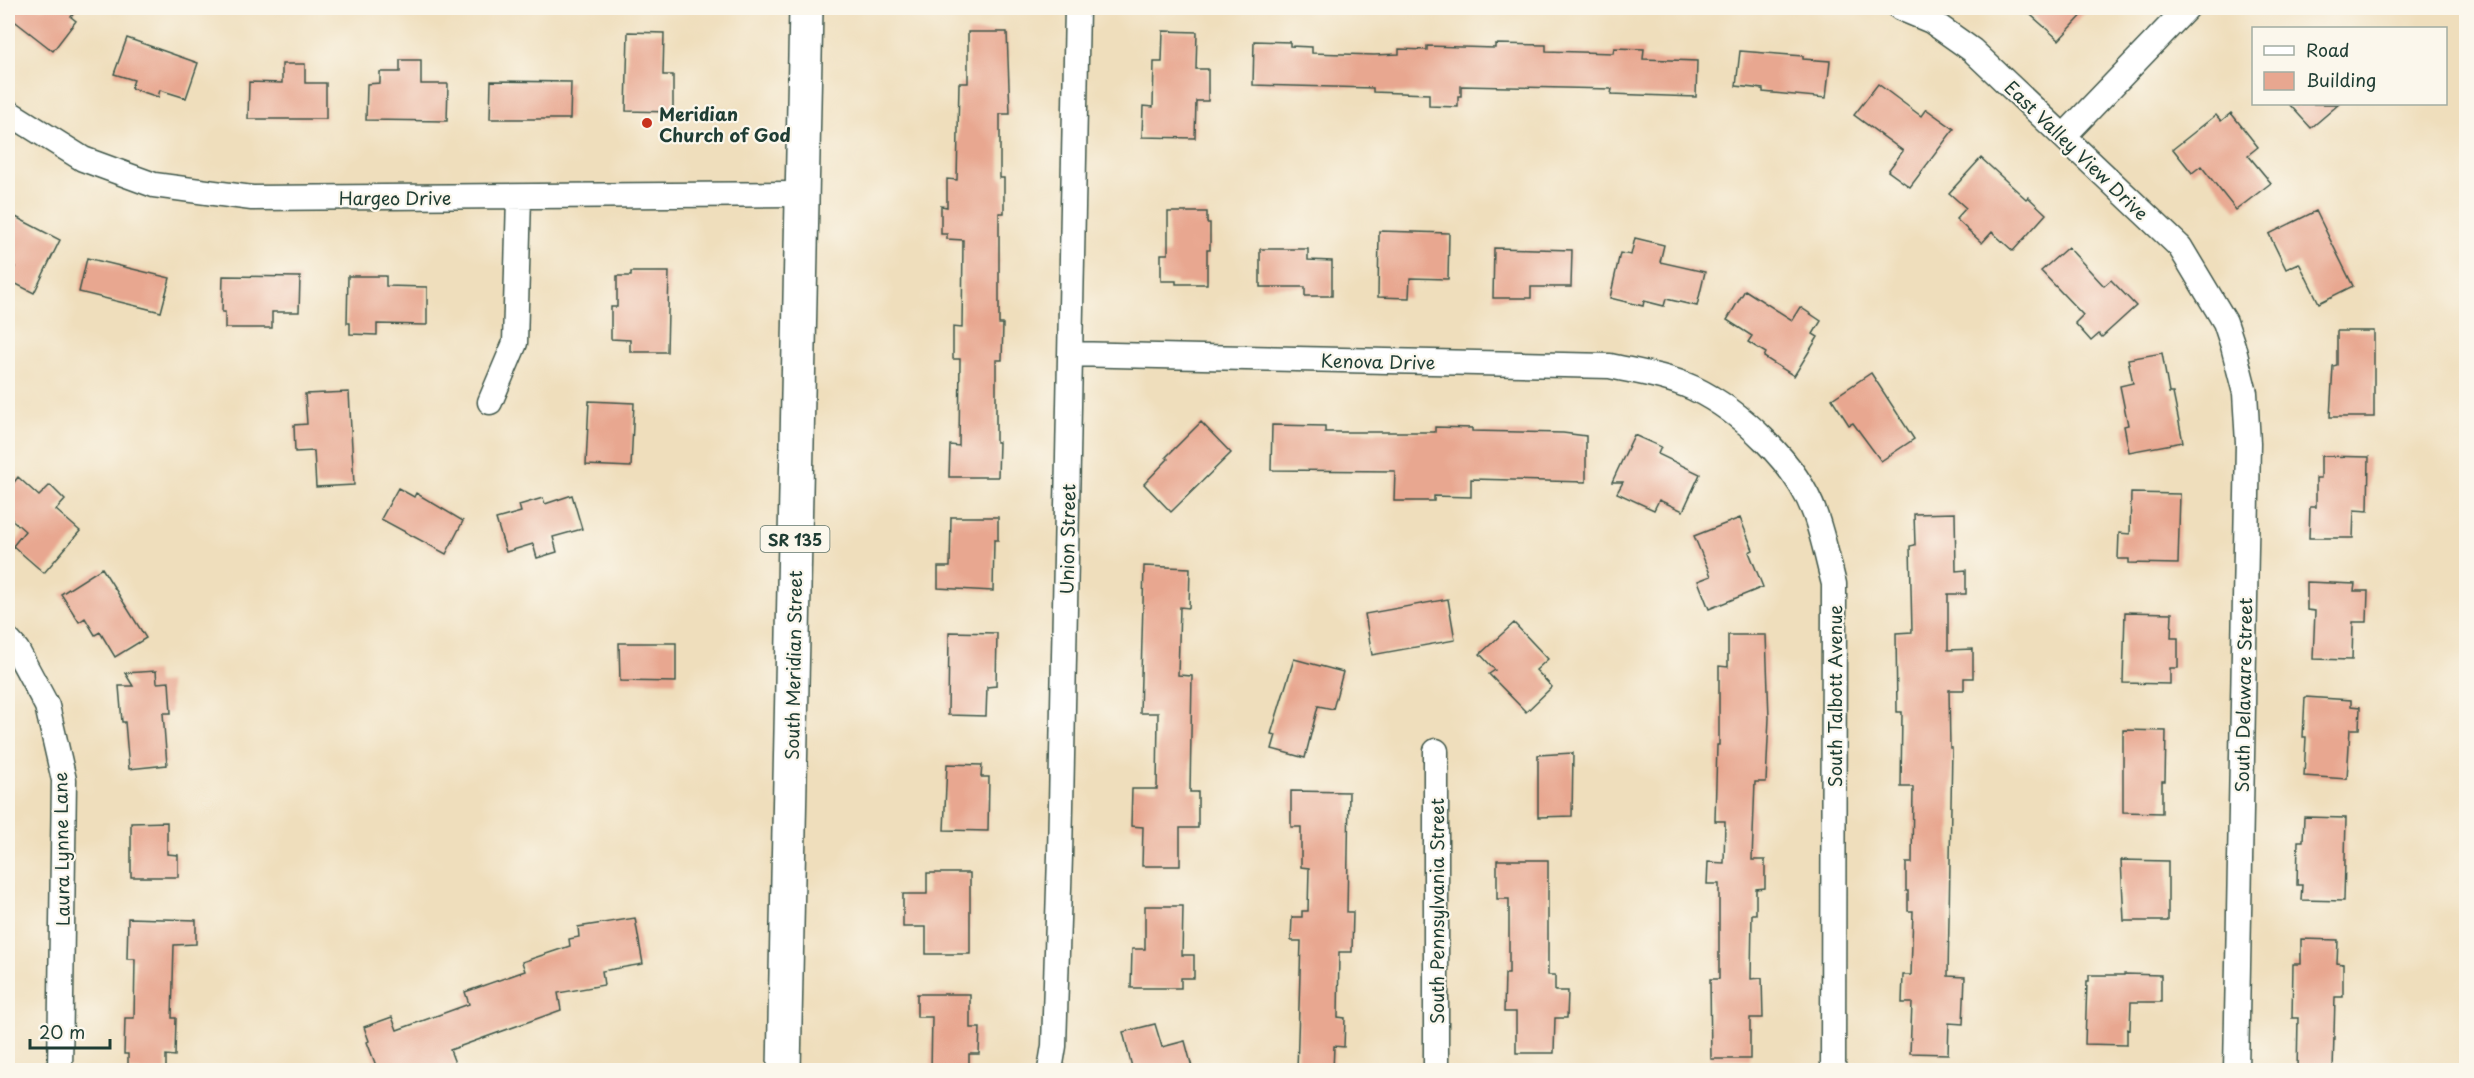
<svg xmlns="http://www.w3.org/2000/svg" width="2474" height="1078" font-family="'Playpen Sans',sans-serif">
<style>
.building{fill:#e8a790}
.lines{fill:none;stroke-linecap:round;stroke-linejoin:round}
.street-casing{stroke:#3e5548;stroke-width:27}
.primary-casing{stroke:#3e5548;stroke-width:36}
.street{stroke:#fff;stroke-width:24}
.primary{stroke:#fff;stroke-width:33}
.poi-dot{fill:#c8321e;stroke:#fbf7ec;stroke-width:2}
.labels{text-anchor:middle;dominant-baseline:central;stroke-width:4.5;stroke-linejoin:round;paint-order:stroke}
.shield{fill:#fbf7ec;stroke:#61756b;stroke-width:1.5}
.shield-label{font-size:16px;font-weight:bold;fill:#1f3d34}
.poi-label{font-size:18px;font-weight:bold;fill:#1f3d34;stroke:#fbf7ec;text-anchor:start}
.street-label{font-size:18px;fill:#1f3d34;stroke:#fbf7ec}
</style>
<rect width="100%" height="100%" fill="#fbf7ec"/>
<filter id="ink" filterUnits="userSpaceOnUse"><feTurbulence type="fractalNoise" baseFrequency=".0167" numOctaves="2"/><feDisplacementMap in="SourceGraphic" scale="12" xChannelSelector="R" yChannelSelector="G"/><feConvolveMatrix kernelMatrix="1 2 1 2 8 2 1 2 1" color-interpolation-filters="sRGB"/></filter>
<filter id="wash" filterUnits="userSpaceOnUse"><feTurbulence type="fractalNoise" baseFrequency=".008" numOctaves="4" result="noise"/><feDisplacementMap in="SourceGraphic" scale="24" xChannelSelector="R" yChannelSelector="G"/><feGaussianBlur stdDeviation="1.35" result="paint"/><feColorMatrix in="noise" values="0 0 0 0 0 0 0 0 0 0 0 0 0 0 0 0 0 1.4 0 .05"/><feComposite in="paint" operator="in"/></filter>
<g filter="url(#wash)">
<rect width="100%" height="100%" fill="#efdebc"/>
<g id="blocks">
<path class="building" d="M8,8H78L71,17L76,21L53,51L8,16Z
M2023,8H2089L2059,40Z
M1163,31L1197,32L1196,69H1208V101H1196L1195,138L1142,137L1143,106L1153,107L1154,62H1162Z
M628,32L664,33L663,75H673V112L626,111Z
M968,32H1007L1010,114H1000V178H1004V213H999V324H1003L1002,360H996V442H999L998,477H949L950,445L959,446L960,359H953V327L962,328L963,240L947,239V234H941V206L947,207V179L957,180L959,83H968Z
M127,38L198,63L186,98L160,90L158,97L131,88L134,80L114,74Z
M1254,41L1290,42V46L1312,47V53L1374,55L1399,54V49L1427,50V46L1495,48V44L1546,45V51L1613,53L1614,48L1644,49L1643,59L1697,61L1696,97L1611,94L1612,89L1461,86V96H1458V107L1429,106V94L1373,92V88L1253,85Z
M1740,51L1803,56V59L1830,61L1826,98L1763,92V89L1736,86Z
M400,60H421V84H448L447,121L366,120L367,84L380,83V72H400Z
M282,64H305V83H326V119H248L249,82L282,83Z
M491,81L571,82L570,119H490Z
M1878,84L1921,116L1926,109L1954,129L1910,187L1888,171L1903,151L1854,115Z
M2289,104H2339L2311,128Z
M2231,113L2258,147L2248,155L2271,183L2236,210L2201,166L2192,173L2173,149L2216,115L2221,121Z
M1981,158L2026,199L2028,197L2046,214L2013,251L1992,232L1982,243L1956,219L1966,208L1949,193Z
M2316,211L2353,286L2319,303L2299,263L2286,269L2269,234Z
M1168,212H1207V223H1210V250H1207V284H1176V281H1161V254H1168Z
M8,213L60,240L34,293L8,280L15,267L8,263Z
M1379,231L1449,233L1448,279L1410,278L1409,298L1378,297Z
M1635,238L1664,245L1660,262L1705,272L1697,306L1666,299L1664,306L1644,301L1643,306L1610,298L1620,253L1631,255Z
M2068,247L2104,286L2111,280L2136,306L2102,337L2099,334L2091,341L2075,323L2083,315L2041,271Z
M1494,248L1572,250L1571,287H1531V298H1493Z
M1260,249H1308V260L1332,261V296H1305V287H1260Z
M87,258L170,278L161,312L79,292Z
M631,272H669L667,352H630V340L611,339V307H617V276H631Z
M223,276L300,277L299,312H272V328H225V312H222Z
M348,276H386V286L427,287V325L377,324V335L350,334V323H347Z
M1745,290L1792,320L1800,307L1821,321L1813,334L1818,337L1794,376L1764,357L1766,353L1748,342L1752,336L1727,320Z
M2337,331H2374V417H2330L2333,366L2337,365Z
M2162,353L2169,393H2173L2183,442L2129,452L2124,426L2128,425L2120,386L2133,383L2128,359Z
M1871,373L1914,439L1881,461L1853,423L1849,425L1832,399Z
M349,392L354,485L316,487L314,451L295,452L294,425L307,424L305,394Z
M589,401L634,403L631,467L586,465Z
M1201,422L1231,453L1171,512L1144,484L1168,459L1166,457Z
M1272,425L1325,426V432H1435V427L1472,428V431L1563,433L1586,436V482L1471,479V497L1434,496V501H1394L1395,471L1271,470Z
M1634,435L1661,447L1658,454L1700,474L1683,511L1659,500L1654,510L1617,493L1623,482H1612Z
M2321,456L2369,457L2368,511L2354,510L2353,538H2309L2310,507H2316V478H2321Z
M18,477L39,496L50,485L65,500L56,510L80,531L44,573L13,546L25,531L8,516V490Z
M398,488L414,497L416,493L463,521L446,554L381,519Z
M2131,493L2180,494L2178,564L2129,563V559H2118L2119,533L2130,534Z
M572,495L582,529L553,537L557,552L537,558L533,544L506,552L496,519L521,512L519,505L543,498L545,504Z
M1955,513L1956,571L1966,570V594H1948V650L1973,649V678H1964V690H1949L1950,748H1952L1948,976L1965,977L1963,1024L1949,1023L1948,1054L1910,1053L1912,1003H1902L1903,975H1911L1913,911H1908V891H1906V863H1912L1913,787H1901L1902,712H1897L1896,633L1912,632L1910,546L1915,545L1914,514Z
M951,517H998V540H994L993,591L938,588V567H950Z
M1740,518L1753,550L1749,552L1763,587L1709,609L1698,581L1711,576L1694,536Z
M1144,566L1190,568L1189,608L1180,607L1178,675L1192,676L1190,792H1198V828H1180V866H1142L1143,827L1131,826L1132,789H1157L1158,713H1140Z
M102,568L146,638L115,657L100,632L95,635L85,618L79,622L61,594Z
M2307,582L2355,584L2354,591H2368L2367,622H2353L2352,660L2313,659L2315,611L2307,610Z
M1448,599L1455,640L1372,655L1365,614Z
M2125,612L2172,613L2171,638H2178V668H2170V684L2123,683Z
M1514,623L1548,659L1536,670L1552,687L1526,712L1489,674L1495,670L1480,654Z
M949,632L997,633L996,686L987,687L986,716L948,715Z
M1728,635H1766L1769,718L1766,782H1755L1752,860H1765V888L1756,889V914H1752L1751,979L1762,978L1763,1018H1750V1059H1711L1710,979H1719V884H1707L1708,862L1724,863L1725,821H1715L1717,745H1719V666L1728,667Z
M619,643H676V682L620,681Z
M1294,659L1343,672L1333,709L1318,706L1305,758L1272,749L1276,735L1271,734Z
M156,671L157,683L169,682L171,713H163L167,765L129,769L125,722H122L119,686H133L125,673Z
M2305,697L2351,700V706L2360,707L2359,729H2350L2347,779L2304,776L2306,737H2303Z
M2123,730L2166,731L2165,781H2162V813L2123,812Z
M1573,753L1572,816L1538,817V755Z
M947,764L982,765L981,777H989L988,831L944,830Z
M1291,791L1349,792L1347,912H1353L1352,952H1339L1338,1017L1345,1018L1344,1047L1334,1046L1333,1071H1297L1301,941H1291L1292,917H1302V911H1308L1309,868L1301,867V827H1291Z
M2304,817L2346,818L2344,901L2301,900L2302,885H2297L2298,841H2303Z
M167,822V854L178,855V877H131V823Z
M1497,860H1548V975H1555V991H1568L1567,1018H1555L1554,1053H1516V1012H1504L1505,974H1509V899H1497Z
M2121,860L2168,861V921H2124Z
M927,873H970V954H926V927H903V894H927Z
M1145,906H1183L1182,955H1194V978H1181V988H1131L1132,949H1145Z
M128,918L196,920V944L174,945L172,1018H176L175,1056L166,1055V1071H128V1054H124L125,1018H134L135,959H127Z
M635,918L643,964L602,971L604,985L558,993L561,1010L450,1050L458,1071H378L367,1042L369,1041L364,1027L392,1017L397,1030L469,1004L465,992L525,971L522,962L570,946L569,939L579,937L578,927Z
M2301,939L2338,940L2337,963L2343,964V997H2335L2333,1071H2297L2298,1018H2292L2293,964H2301Z
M2124,974L2161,975V1002H2131L2130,1030L2127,1029V1045L2085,1044L2087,981H2089V975H2124Z
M917,994H970V1028H980L979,1054H969V1071H931L932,1017H917Z
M1155,1024L1162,1047L1185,1041L1193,1071H1133L1123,1032Z"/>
</g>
</g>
<g filter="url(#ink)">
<use href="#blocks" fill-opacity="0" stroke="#3e5548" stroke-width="1.5"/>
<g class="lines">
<g class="street-casing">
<path id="street" d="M1900,8L1931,21L1972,50L2180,247L2225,322L2233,346L2245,393L2248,443L2236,1070
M8,112L83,159L154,185L252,198L801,194
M2064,136L2187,8
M1070,354L1610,366C1638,372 1667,376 1693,388C1741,411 1797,464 1815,514C1823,536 1828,561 1834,584L1833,1070
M490,402L515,343L519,197
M8,640L17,650L47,706L64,780L60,1070
M1050,1070L1054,1046L1060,856L1077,8
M1436,1070V751"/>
</g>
<g class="primary-casing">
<path id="primary" d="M784,1070L806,8"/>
</g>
<use href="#street" class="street"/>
<use href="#primary" class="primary"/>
</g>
</g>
<circle class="poi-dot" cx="647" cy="123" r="6"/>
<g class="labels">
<rect class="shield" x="760.5" y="526" width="69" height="26" rx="4.5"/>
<g class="shield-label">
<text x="795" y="539">SR 135</text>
</g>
<g class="poi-label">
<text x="659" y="113">Meridian<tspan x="659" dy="21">Church of God</tspan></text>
</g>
<g class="street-label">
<text transform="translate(2077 150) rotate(44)">East Valley View Drive</text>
<text x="395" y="197">Hargeo Drive</text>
<text transform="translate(1378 361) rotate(1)">Kenova Drive</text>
<text transform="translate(1067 539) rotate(-89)">Union Street</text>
<text transform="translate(793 665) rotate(-89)">South Meridian Street</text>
<text transform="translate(2243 695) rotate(-89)">South Delaware Street</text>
<text transform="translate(1834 696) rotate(-90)">South Talbott Avenue</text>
<text transform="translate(61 849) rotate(-91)">Laura Lynne Lane</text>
<text transform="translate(1436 911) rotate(-90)">South Pennsylvania Street</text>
</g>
</g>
<rect width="2474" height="1078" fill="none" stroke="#fbf7ec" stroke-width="30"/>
<rect x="2252" y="27" width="195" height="78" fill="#fbf7ec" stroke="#a3ada2" stroke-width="1.5"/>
<rect x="2264" y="46" width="30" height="9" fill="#ffffff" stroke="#a3ada2" stroke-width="1.5"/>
<text x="2306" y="57" font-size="18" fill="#1f3d34">Road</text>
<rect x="2264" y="72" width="30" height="18" fill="#e8a790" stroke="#a3ada2" stroke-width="1.5"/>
<text x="2306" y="87" font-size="18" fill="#1f3d34">Building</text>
<path d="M30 1039v9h80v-9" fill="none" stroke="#1f3d34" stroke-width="3"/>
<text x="39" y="1039" font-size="18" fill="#1f3d34" stroke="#fbf7ec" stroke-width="4.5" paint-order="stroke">20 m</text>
</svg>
